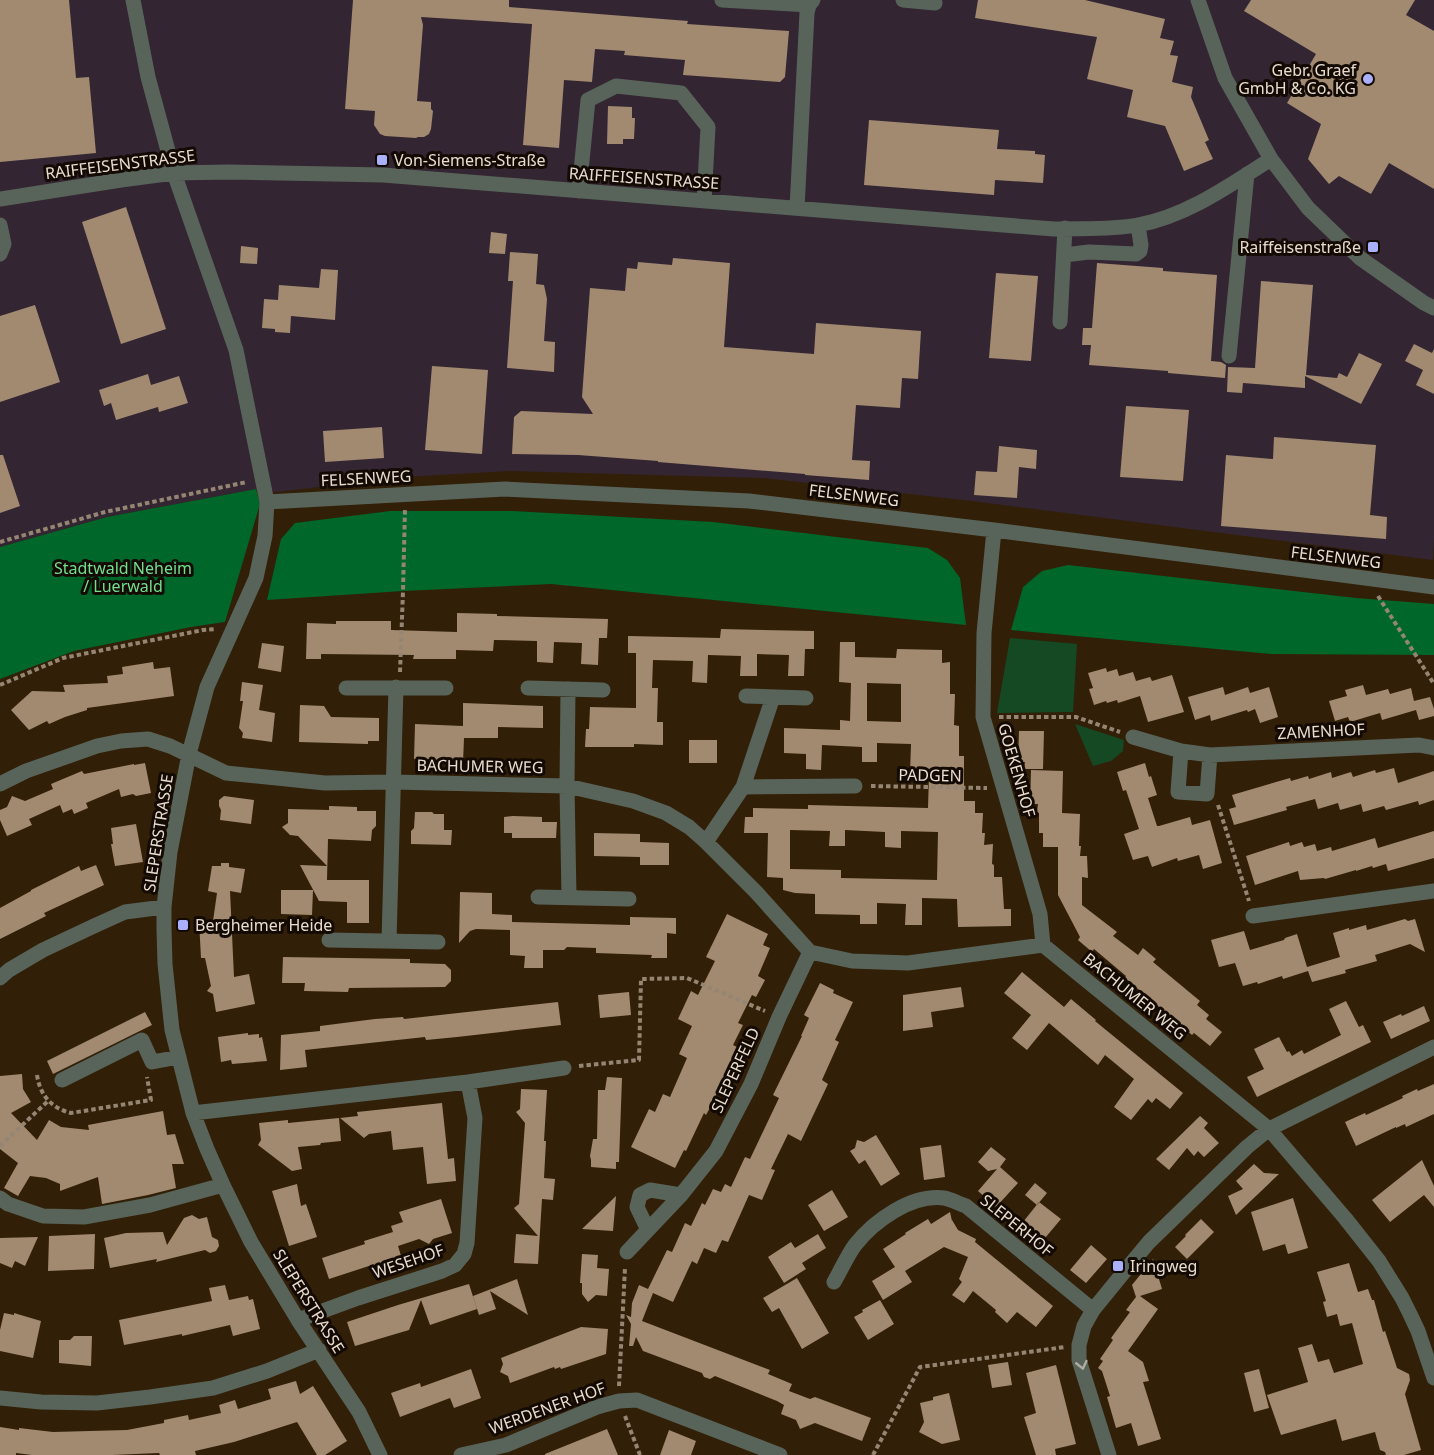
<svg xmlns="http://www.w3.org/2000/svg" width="1434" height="1455" font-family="'Noto Sans',sans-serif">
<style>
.industrial{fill:#332532}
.green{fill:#154924}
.forest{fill:#00672a}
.building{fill:#a28a71;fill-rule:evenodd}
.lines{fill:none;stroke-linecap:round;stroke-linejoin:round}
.path{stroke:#958573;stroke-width:4;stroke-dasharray:4.5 3;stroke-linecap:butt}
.minor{stroke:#58645a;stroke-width:15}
.oneway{stroke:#afaca0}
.poi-dot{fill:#aab0fb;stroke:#130b03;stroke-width:2}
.labels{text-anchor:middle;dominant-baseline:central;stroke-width:6;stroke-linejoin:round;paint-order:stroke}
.poi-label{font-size:16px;fill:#e9dccf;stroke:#130b03;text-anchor:start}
.street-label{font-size:16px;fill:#e9dccf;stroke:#130b03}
.park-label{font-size:16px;fill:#72df8b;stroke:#130b03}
</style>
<rect width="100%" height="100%" fill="#321f07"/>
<path class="industrial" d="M0,0H1434V538L1433,560L964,500L763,478L510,471L404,477L277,492L256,489L107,517L0,547Z"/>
<path class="green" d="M1010,638L1077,644L1073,712L997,713Z
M1075,724L1124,740L1123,751L1111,761L1093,766Z"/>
<path class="forest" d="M256,489L260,504L225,622L191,627L74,651L0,679V547L107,517Z
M390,511H513L713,522L928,548L947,560L960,578L966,625L551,584L403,591L267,600L281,539L295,523Z
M1068,565L1356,598L1434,604V655L1271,654L1011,630L1023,587L1042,571Z"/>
<path class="building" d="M0,0H69L76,78L89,77L96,153L0,162Z
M353,0H509V7L688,21L687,24L789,31L785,77L780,82L683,75L685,60L624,55L625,51L595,49L592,82L564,80L559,148L523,145L532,24L421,17L423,25L417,101L431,102V109L433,111L431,129L429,134L424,137H418L416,138L385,136L380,134L374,125L375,111L345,109Z
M978,0H1085L1165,19L1160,38L1174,41L1170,55L1178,56L1172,82L1193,87L1191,97L1209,140L1205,142L1213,159L1184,171L1165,126L1127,117L1133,90L1087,79L1097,37L975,18Z
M1251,0H1415L1406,15L1434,31V189L1389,163L1371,194L1339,176L1329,184L1308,159L1321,124L1287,103L1316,54L1244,11Z
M608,106L632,107V118H635L634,139H623V144H607Z
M869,120L999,130L997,149L1035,151V154L1045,155L1043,183L995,180L994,195L864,185Z
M126,207L166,329L121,344L82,222Z
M491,232L507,234L505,254L489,253Z
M241,246L258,248L257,264L240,263Z
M510,252L538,254L536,284L544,285L547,299L544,341L555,342L554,372L507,368L513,281H508Z
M673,258L730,263L724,347L814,354L816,323L921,331L918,379L902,378L900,408L856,405L852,460L870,461L869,480L805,475V474L658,462V461L578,455L512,454L514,417L521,411L593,414L582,397L590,288L625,291L627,268L637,269L638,262L672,265Z
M1097,263L1163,268V271L1217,275L1211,361L1221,362L1226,365L1225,378L1168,373V371L1089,365L1091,345H1082L1083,328H1092Z
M321,269L338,270L335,320L291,316L290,333L275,332V329L262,328L264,299L278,300L279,285L319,288Z
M996,273L1038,276L1031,361L989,358Z
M1261,281L1313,285L1306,375L1337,378L1339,373L1347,377L1359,353L1382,364L1361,404L1305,376V388L1243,383L1242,393L1227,392L1228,367L1255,368Z
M35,305L60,382L0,402V316Z
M1414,344L1432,353L1434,349V394L1416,385L1423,370L1405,361Z
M432,366L488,370L482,454L425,450Z
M148,374L151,385L179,376L188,403L159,412L158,407L116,420L111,403L104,406L99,390Z
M1126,406L1189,410L1183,481L1120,477Z
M382,427L384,458L325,462L323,431Z
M1274,437L1376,445L1370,515L1387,517L1386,539L1221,526L1226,455L1273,459Z
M999,446L1037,450L1036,469L1019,467L1017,498L974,495L976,471L997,472Z
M0,455H3L20,506L0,513Z
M457,613L497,614V616L608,619L607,638H599L598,665L581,664L582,643L554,642L553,663L537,662V641L494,640L493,651L456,650V659H413L414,655L321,654V659H306L307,623L336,624V621H391V630L457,632Z
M721,629L814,631V649H805L804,676H788L789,655L757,654V676H740L741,656L708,655L707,683L692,682L693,661L653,660L652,688H658L657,722H663V745L634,744V747H585L586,729H589L590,707L636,708V653H628V636L720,638Z
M840,642H855V657L896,658L897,649L942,650V663L950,662V694H955L954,725L959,726V756H964V801H975V813H983L982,833H985L984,845L993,844L992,864L994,865V877H1002L1004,909H1011V926L958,927L957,899L922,898V925H905L906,904L877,903V924H860V915L815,914V894L795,893L783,890V878L767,877L768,833H744L745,817H753V808L808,809V805L928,808L929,775H910L911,744L877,743V762H862V747L822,745L821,770L806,769V754L784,753V728L840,730V720L850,721L851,683L839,682ZM867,683L901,684V722L867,721ZM790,830L830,831L829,846H845V830L885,832V847L901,848V831L938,832L937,880L841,878V870L790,869Z
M262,643L284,646L281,672L258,668Z
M153,662L154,669L170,667L174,696L87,708V710L65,717L49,724L47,721L29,730L11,710L32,691L65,692L63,685L108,683L107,676L123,674L122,667Z
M1106,668L1107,672L1117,669L1119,676L1133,672L1136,681L1150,677L1152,681L1172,675L1184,712L1148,722L1140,696L1118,703L1117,700L1107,703L1106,701L1094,705L1089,689L1093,688L1088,673Z
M242,682L263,685L259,710L275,713L272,742L242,738L243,733L239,728L243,701H240Z
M1363,685L1366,695L1388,689L1390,694L1411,688L1414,701L1430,697L1434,709V716L1419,720L1416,710L1382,720L1380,713L1350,722L1348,717L1335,721L1329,701L1347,696L1345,690Z
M1223,687L1225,695L1248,687L1250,693L1269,687L1278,717L1260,723L1255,709L1248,712L1247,710L1211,721L1210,715L1195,720L1188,697Z
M463,703L543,706V728L498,727V738H464L463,763L443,762L444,760L414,759L415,724L463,726Z
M300,705L324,706L331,717L379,718V741H368V744L299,742Z
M1019,731H1044L1043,769H1024L1025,762H1018Z
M689,740H717V763H689Z
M145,763L151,793L136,796L133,794L121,797L119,789L86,803L88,808L74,814L72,809L63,813L60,805L29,819L32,825L7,836L0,820V810L7,807L12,796L25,801L53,789L51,784L82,771L84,774L134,764V765Z
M1145,763L1149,777L1151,776L1157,795L1148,798L1157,826H1159L1190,817L1192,825L1210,820L1222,863L1203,869L1199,855L1178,861L1177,858L1152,867L1148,856L1133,860L1124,834L1139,829L1126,790L1123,791L1117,772Z
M1394,768L1398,783L1434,771V800L1419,805L1418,801L1386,810L1384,806L1363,812L1361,804L1340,810L1338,803L1318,809L1315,799L1286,807L1287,810L1234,825L1229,809L1236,807L1232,795L1290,778L1291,781L1308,776L1309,779L1331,772L1332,778L1351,772L1353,777L1375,770L1376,773Z
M1031,770L1063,771L1062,813L1080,814L1079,846H1081L1080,856H1087L1088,878L1082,877V905L1117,932L1113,936L1138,955L1143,948L1156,959L1153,962L1200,1001L1197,1005L1209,1015L1206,1019L1222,1032L1210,1046L1194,1033L1192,1035L1125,978L1126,976L1094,949L1092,952L1078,940L1080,937L1058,895V847H1043V833H1039V813L1037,812L1038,804H1030Z
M224,796L254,800L251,824L220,820L221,810L219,806V800Z
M329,806L357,807V811H376V826L372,830L371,841L328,839L327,880H369V923H347V902L319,901L300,865L327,866L298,836L290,835L282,827L288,823V809L329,810Z
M415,812H432L434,814H444V830H452L451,845L411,844V831L414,828Z
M513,816L542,817V822H557L556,838H512V833H504V817Z
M136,824L143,862L115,866L111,844H113L111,828Z
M1434,831V858L1388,871L1386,864L1373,868L1372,866L1356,871V870L1325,879L1324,878L1300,880L1298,871L1255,885L1246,856L1289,842L1290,846L1302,842L1304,847L1315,844L1317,851L1331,847L1332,851L1375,838L1378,848Z
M594,833L640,834V842L669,843V865H640V857L594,856Z
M221,863H229V867L245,869L241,893L230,891L234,977L249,974L255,1004L216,1012L213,994L207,991L211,986L205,958H201L199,921H213L217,893L208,891L212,866H221Z
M96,865L104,885L44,913L46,916L0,939V908L31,891V890L79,866L81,871Z
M281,890H313L312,915L281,914Z
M460,892L492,893V914L512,915V922L630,925V917L676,918V934L667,933V958H651L652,955L596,953V948L567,947L564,950H543V968H524L525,956L510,955V930L476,929L470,931L459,943Z
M727,914L768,934L763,945L770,948L758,976L765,980L756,997L752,995L738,1023L743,1025L733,1045L737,1047L712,1104L706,1115L704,1113L686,1151L684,1150L675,1168L631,1147L649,1109L655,1112L663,1094L670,1097L687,1058L679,1054L692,1026L678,1019L691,991L698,995L715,961L706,957Z
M1405,919L1408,921L1415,919L1425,952L1410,944L1375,955L1377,961L1345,970L1346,973L1312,982L1308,971L1283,979L1282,976L1258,984L1257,982L1243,986L1235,963L1219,967L1211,940L1244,931L1250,950L1284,940L1285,938L1297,934L1307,967L1340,957L1333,933L1349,928V930L1366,925L1367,930Z
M283,957L410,959V963L445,964L451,970V981L445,987L349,988L348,992L304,991L305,983H282Z
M1022,972L1064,1007L1071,999L1096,1020L1095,1021L1183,1093L1170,1109L1156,1098L1152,1103L1148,1099L1131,1120L1114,1107L1134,1079L1105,1055L1098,1065L1049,1023L1027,1050L1012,1038L1031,1015L1004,993Z
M820,983L834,990L833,993L853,1002L835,1040L839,1042L822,1080L828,1084L801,1141L788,1134L771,1169L775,1170L762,1200L749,1195L728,1242L722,1240L716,1253L704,1248L697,1264L692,1261L673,1302L653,1293L642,1321L770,1370L768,1374L792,1384L789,1391L810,1399L815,1397L871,1418L862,1441L815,1423L800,1429L796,1420L781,1414L784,1405L777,1401L715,1376L710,1379L704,1377L702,1373L643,1351L636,1337L633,1346H629L631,1324L626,1315L631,1317L632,1303L639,1285L648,1289L667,1250L672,1252L685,1223L691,1226L702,1203L705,1205L713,1189L721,1192L725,1184L731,1187L745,1157L750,1159L779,1098L773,1095L802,1036H801L809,1018L804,1015Z
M961,987L964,1007L931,1012L933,1027L903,1031V995Z
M629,992L631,1015L600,1018L598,995Z
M1346,1001L1359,1027L1363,1025L1371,1042L1257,1097L1247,1077L1264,1069L1254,1049L1279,1037L1287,1052L1289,1051L1292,1056L1302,1050L1304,1054L1341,1035L1329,1009Z
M558,1002L561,1025L457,1037L426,1040L425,1037L305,1050L307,1067L280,1070L281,1035L320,1031V1026L375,1019L403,1017L404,1019Z
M1424,1006L1430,1021L1391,1039L1383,1022L1401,1014L1402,1016Z
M145,1012L152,1025L53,1074L47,1061Z
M248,1033V1035L259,1034V1038L262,1037L267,1061L232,1064L231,1060L221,1062L218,1037Z
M22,1074L23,1089L31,1102L11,1113L37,1140L49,1120L61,1127L89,1130L88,1125L163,1111L167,1135L175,1134L184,1164H172L176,1188L148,1195L102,1204L98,1177L60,1191V1184L46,1178L30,1176L18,1196L4,1188L18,1163L0,1149V1076Z
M607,1077L622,1078L619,1162H616V1169L591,1167V1160L590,1156L593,1139H597L598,1090H605Z
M1434,1084V1114L1406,1127L1405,1124L1396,1128V1127L1356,1146L1345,1122L1365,1113L1366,1115L1403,1098L1402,1096L1417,1089L1418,1091Z
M521,1089L547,1090L544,1141H546L544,1178L555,1179L553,1200L542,1199L538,1264L514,1263L516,1234L538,1236L514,1208L519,1204L525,1123L516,1112L520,1109Z
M442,1103L448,1159L454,1158L456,1181L427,1184L423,1147L393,1150L391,1131L369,1134L364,1138L340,1118L358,1116L357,1112Z
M1200,1116L1208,1123L1204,1128L1219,1143L1204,1157L1198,1151L1194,1156L1187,1148L1169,1170L1156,1159Z
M339,1118L341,1141L321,1143L320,1145L298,1147L302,1169L292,1171L258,1145L261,1140L259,1123L288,1120V1123Z
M876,1135L900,1174L881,1186L865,1160L859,1164L850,1151L855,1148L857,1140L864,1142Z
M941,1145L945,1177L924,1180L920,1148Z
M991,1147L1006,1159L1000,1167L1018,1183L996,1207L978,1191L997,1169L988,1171L978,1162Z
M1422,1160L1434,1186V1207L1424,1195L1390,1222L1372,1200Z
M1254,1164L1264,1173L1279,1174L1236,1215L1228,1196L1243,1189L1236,1181Z
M1035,1183L1047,1193L1037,1205L1025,1195Z
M297,1184L301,1206L306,1204L317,1237L289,1246L272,1191Z
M832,1190L848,1217L824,1231L808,1205Z
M616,1196L613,1231L582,1229Z
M1293,1198L1308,1248L1288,1254L1285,1244L1263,1251L1251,1212Z
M441,1199L452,1233L433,1239L429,1244L419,1239L398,1246L402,1259L373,1269L372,1265L329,1279L322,1258L365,1244L364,1241L393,1232L391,1226L403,1222L399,1212Z
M1039,1202L1061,1219L1040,1244L1019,1227Z
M950,1212L952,1221V1220L958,1230L976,1239L975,1242L1053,1306L1036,1327L1017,1312L1007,1323L995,1312L996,1310L973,1291L964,1303L952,1295L962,1282L959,1279L968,1257L944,1247L905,1271L912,1282L883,1300L872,1281L895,1267L883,1249L906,1234L905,1233L928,1219L931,1224Z
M192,1215L199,1219L207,1217L212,1237L218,1240L219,1246L216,1251L210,1253L205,1250L156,1262L157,1259L110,1268L104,1238L126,1233L163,1232L167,1245L184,1218Z
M1201,1219L1214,1232L1187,1259L1175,1247L1186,1236L1185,1235Z
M95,1234L94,1269L48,1271L49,1236Z
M818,1234L826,1248L802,1263L806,1269L784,1283L768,1257L791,1242L795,1248Z
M38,1237L25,1266L15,1261L12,1268L0,1263V1238Z
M1091,1245L1107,1259L1086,1283L1070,1270Z
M582,1254L598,1255L597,1268L609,1269L607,1296L596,1295L588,1302L582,1294V1283H580Z
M1153,1259L1162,1289L1140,1296L1158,1309L1128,1351L1143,1362L1149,1381L1143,1382L1161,1439L1138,1446L1131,1423L1116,1428L1107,1397L1110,1396L1102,1371L1098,1368L1103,1361L1100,1359L1113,1340L1111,1338L1130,1312L1126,1310L1136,1297L1132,1285Z
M1349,1263L1358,1292L1368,1289L1372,1300H1374L1383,1332L1385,1331L1397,1368L1409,1374L1410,1380L1405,1394L1421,1450L1404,1455H1386L1385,1452L1380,1450L1375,1432L1342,1441L1336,1419L1281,1435L1267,1395L1308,1382L1298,1348L1312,1344L1318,1362L1329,1359L1334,1373L1363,1364L1352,1323L1340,1326L1337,1314L1327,1317L1323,1302L1326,1301L1317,1272Z
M797,1278L829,1333L802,1349L779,1308L772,1312L763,1298Z
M517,1279L528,1315L490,1291L496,1309L479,1315L473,1296Z
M469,1284L477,1309L430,1325L421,1300L409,1330L355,1346L347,1322L398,1305Z
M225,1285L229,1300L248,1296L249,1300L253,1299L260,1329L233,1336L230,1325L182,1336V1334L124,1345L119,1320L212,1301L209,1288Z
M880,1300L894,1324L868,1340L854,1317L863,1312L862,1310Z
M4,1313L14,1315V1313L41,1321L33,1358L0,1351V1330Z
M581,1327L608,1329L606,1354L561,1369L560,1367L555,1369L554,1367L510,1383L508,1376L500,1372L503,1364L501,1358Z
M74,1336H92L91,1366L59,1363V1340H70Z
M1008,1362L1012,1385L992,1388L988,1365Z
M1056,1365L1076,1444L1055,1449L1056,1455H1036L1024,1417L1036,1413L1026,1373Z
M471,1369L481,1398L454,1408L450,1398L400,1417L391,1393L420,1383L421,1387Z
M1259,1369L1269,1408L1254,1412L1244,1373Z
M296,1381L300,1394L313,1386L347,1441L325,1455H317L297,1422L234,1442L195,1451L196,1455H160L159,1453L112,1455H32L16,1453V1455H0V1427L19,1430V1428L53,1432L127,1430L164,1423V1420L188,1415L189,1420L221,1413L219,1405L235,1400L238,1409L271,1399L268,1389Z
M949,1393L960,1440L942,1444L919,1432L924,1422L920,1403L933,1400V1397Z
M607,1429L618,1455H545V1454Z
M669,1430L696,1441L691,1455H660Z"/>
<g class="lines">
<path class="path" d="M0,542L105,512L247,482
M1378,596L1434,684
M400,672L403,591L405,509
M0,685L63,658L203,630L216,629
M999,717H1076L1120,732
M871,786L987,788
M1218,805L1249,901
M579,1066L639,1060L641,979L687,978L765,1011
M37,1075C40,1095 51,1108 71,1113L151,1100L147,1077
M0,1146L48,1101
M619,1386L625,1268
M625,1416L640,1455
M873,1455L920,1367L1065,1347"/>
<path class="minor" d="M133,0L148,77L174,173L236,350L267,502L265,536L256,578L207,687L189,754L170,852L164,907V928L165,964L172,1030L193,1113L207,1149L223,1185L251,1242L298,1320L359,1412L380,1455
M722,0L809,5
M903,0L935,3
M1198,0L1225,78L1271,159L1308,208L1360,258L1424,303L1434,308
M579,191L588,100L616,86L681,93L708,127L704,201
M0,199L121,180L174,173L228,172L383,175L1054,229C1082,228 1111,230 1138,225C1187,216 1230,185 1271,159
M797,208L807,13L809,5L813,0
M0,225L4,244L0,254
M1064,255L1089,252L1136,254L1140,251L1141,245L1138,225
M1060,322L1065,228
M1229,356L1247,174
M267,502L505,489L749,501L994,530L1434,587
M994,530L984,633L983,717L1040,914L1043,945
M346,688H446
M528,688L603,690
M568,689L567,786L569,897
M746,696L806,698
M1133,737L1181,751L1210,755L1419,745L1434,748
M1181,751L1178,792L1207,794L1210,755
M0,784L26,771L97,746L121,741L148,739L170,746L226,773L325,783L393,782L567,786L633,801L666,813L689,827L706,842L756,892L810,952L852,961L908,963L1043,945L1269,1129L1345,1218L1379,1261L1402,1298L1410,1314L1418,1331L1434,1378
M743,787L855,786
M706,842L743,787L773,697
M538,897L629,899
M1253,916L1434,891
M329,940L438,942
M389,941L396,687
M0,978L9,970L43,950L94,926L125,912L164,907
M62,1080L142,1040L152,1062L179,1057
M193,1113L468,1082L564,1068
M0,1198L8,1204L43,1216L84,1217L150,1205L223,1185
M648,1230L637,1207L640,1195L650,1190L681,1195
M627,1252L681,1195L716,1151L751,1084L779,1017L810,952
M834,1282C841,1270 847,1256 855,1245C874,1221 911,1194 944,1198C951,1199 959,1204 966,1206L1093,1310
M298,1320L358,1298L442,1271L455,1265L464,1254L467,1243L475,1118L468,1082
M0,1398L41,1402L97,1403L150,1397L213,1388L267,1371L319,1350
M461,1455L506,1445L597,1407L619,1401L637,1400L780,1455
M1109,1455L1079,1360V1345L1084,1326L1093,1310L1124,1272L1149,1242L1247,1147L1269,1129L1434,1047"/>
</g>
<defs><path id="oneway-chevron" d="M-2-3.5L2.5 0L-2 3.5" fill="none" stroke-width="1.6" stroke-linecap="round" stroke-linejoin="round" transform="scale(1.5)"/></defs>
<use class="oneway" href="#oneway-chevron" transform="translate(1082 1365) rotate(77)"/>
<g class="poi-dot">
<circle cx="1368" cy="79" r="6"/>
<rect x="376" y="154" width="12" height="12" rx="3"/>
<rect x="1367" y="241" width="12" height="12" rx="3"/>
<rect x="177" y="919" width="12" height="12" rx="3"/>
<rect x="1112" y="1260" width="12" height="12" rx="3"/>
</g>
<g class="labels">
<g class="poi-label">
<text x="1356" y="70" text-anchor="end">Gebr. Graef<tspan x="1356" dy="18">GmbH &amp; Co. KG</tspan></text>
<text x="394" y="160">Von-Siemens-Straße</text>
<text x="1361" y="247" text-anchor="end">Raiffeisenstraße</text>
<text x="195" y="925">Bergheimer Heide</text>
<text x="1130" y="1266">Iringweg</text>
</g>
<g class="street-label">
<text transform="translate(120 164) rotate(-7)">RAIFFEISENSTRASSE</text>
<text transform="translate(644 178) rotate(4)">RAIFFEISENSTRASSE</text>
<text transform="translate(366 478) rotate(-3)">FELSENWEG</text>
<text transform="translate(854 495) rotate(7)">FELSENWEG</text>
<text transform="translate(1336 557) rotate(7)">FELSENWEG</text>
<text transform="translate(1321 731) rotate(-3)">ZAMENHOF</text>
<text transform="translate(480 766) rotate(1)">BACHUMER WEG</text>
<text transform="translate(1017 770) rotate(74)">GOEKENHOF</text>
<text transform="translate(930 775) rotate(1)">PADGEN</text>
<text transform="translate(158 833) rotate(-81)">SLEPERSTRASSE</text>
<text transform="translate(1135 996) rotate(39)">BACHUMER WEG</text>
<text transform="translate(735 1070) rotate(-65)">SLEPERFELD</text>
<text transform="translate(1017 1225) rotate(39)">SLEPERHOF</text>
<text transform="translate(408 1261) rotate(-19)">WESEHOF</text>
<text transform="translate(309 1301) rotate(58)">SLEPERSTRASSE</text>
<text transform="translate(547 1408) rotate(-20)">WERDENER HOF</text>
</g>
<g class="park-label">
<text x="123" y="568">Stadtwald Neheim<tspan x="123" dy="18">/ Luerwald</tspan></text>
</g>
</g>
</svg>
